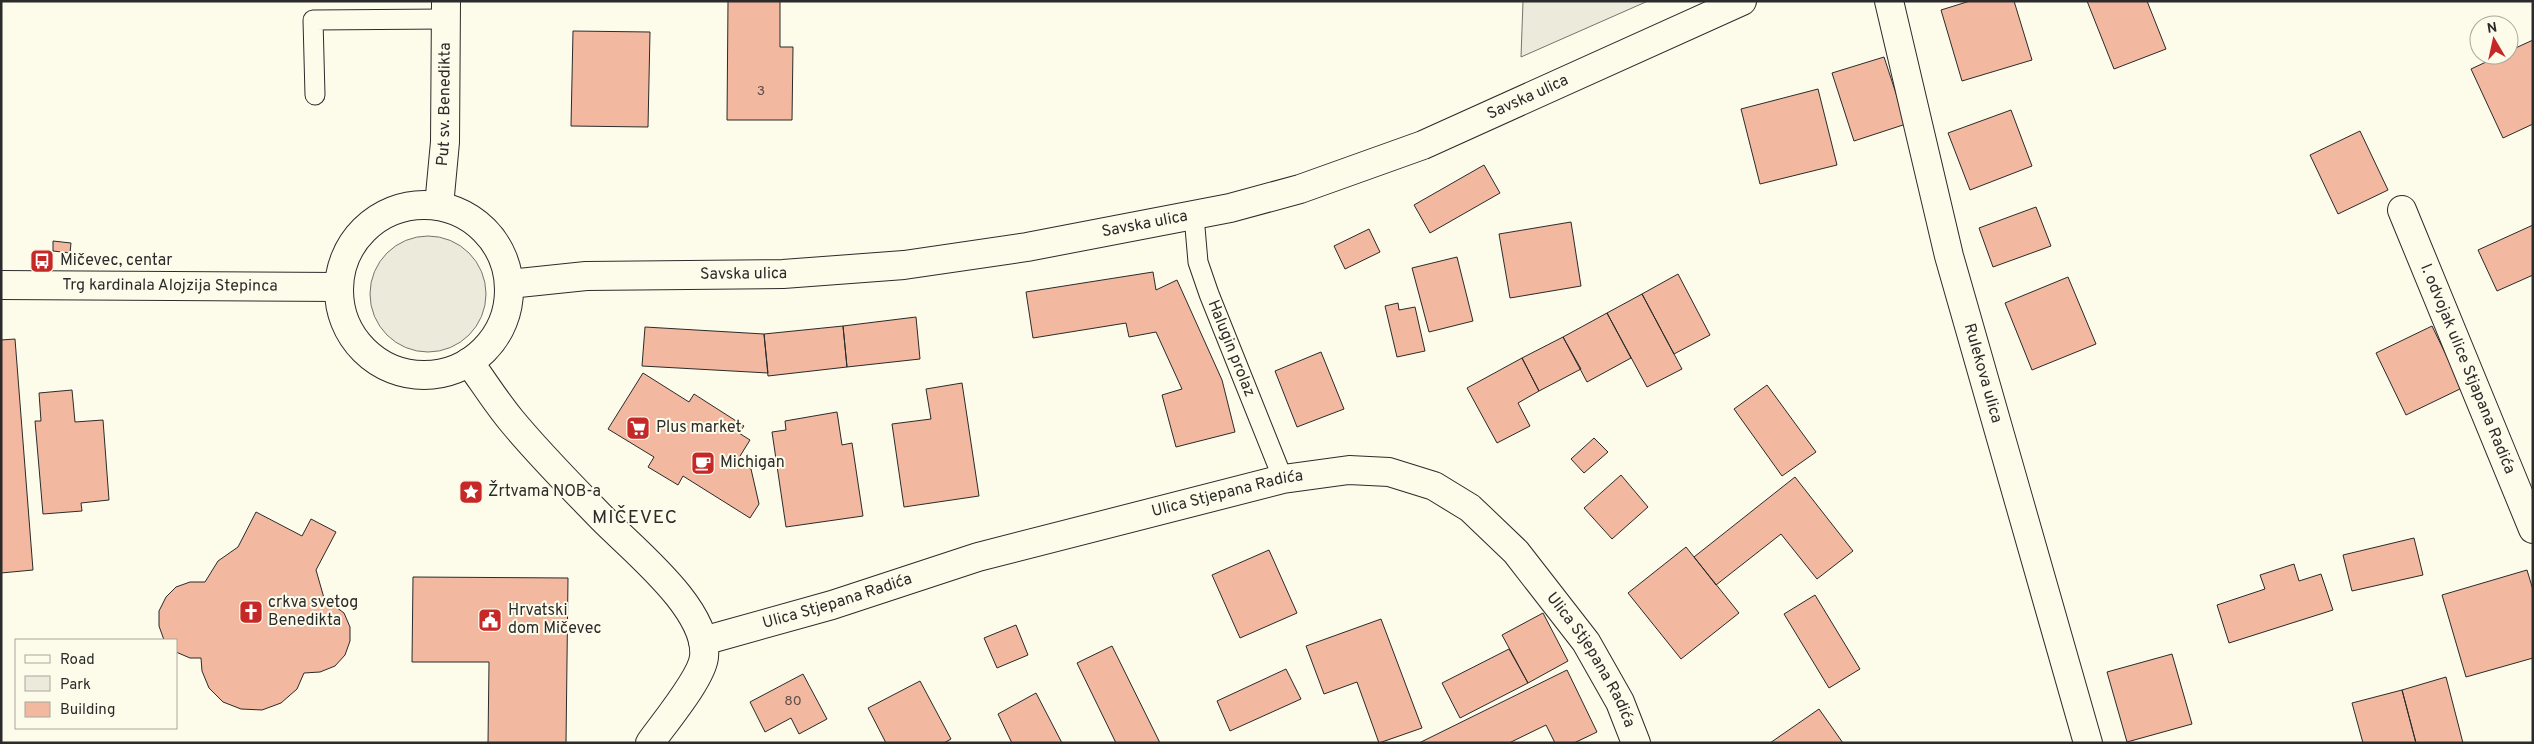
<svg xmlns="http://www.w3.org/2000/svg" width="2534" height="744" font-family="Overpass,sans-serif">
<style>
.green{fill:#ecebdb;stroke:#74746e}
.building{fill:#f2b8a0;stroke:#2b2b2b}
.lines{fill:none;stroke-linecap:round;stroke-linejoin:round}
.lane-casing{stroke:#2b2b2b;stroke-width:21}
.street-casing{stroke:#2b2b2b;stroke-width:30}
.secondary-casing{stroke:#2b2b2b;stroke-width:30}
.lane{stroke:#fdfbea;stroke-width:19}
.street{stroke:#fdfbea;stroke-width:28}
.secondary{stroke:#fdfbea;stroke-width:28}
.labels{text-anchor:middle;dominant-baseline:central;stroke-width:4;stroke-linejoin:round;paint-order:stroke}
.number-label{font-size:14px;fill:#5d4e48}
.street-label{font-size:16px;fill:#2b2b2b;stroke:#fdfbea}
.poi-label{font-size:16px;fill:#2b2b2b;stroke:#fdfbea;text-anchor:start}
.quarter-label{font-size:19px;letter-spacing:1px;fill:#2b2b2b;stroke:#fdfbea}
</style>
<rect width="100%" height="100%" fill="#fdfbea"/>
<path class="green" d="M1523,1H1648L1521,57Z
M370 294a58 58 0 1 1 116 0a58 58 0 1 1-116 0Z"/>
<path class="building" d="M728,1H780V47H793L792,120H727Z
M1970,1H2014L2032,60L1962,81L1941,10Z
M2087,1H2147L2166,49L2114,69Z
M573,31L650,32L648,127L571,126Z
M2533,40V124L2503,138L2471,69L2501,55H2509V51Z
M1884,57L1906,124L1854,141L1832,73Z
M1818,89L1837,165L1760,184L1741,109Z
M2011,110L2032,166L1970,190L1948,133Z
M2360,131L2388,190L2338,214L2310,155Z
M1484,165L1500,193L1430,233L1414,205Z
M2036,207L2051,246L1993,267L1979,228Z
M1571,222L1581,286L1510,298L1499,234Z
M2533,225V275L2497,291L2478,250Z
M1369,229L1380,252L1345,269L1334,246Z
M53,241L71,243L70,253L53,251Z
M1457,257L1473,321L1429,332L1412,268Z
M1153,272L1156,290L1177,280L1222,380L1235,432L1176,447L1162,395L1182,389L1156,332L1129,337L1126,323L1033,338L1026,292Z
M1678,274L1710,335L1674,354L1642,294Z
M2068,277L2096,344L2032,370L2005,303Z
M1642,294L1682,369L1647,387L1607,313Z
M1398,303L1399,310L1415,307L1425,351L1397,357L1385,306Z
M1607,313L1631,358L1587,382L1563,337Z
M916,317L920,359L847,367L843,326Z
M843,326L847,367L768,376L764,334Z
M2432,326L2462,388L2406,415L2376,353Z
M645,327L764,334L768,373L642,366Z
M1563,337L1581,369L1539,391L1522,358Z
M15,339L33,570L1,573V340Z
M1321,352L1344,409L1297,427L1275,371Z
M1522,358L1539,391L1518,403L1530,426L1497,443L1467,388Z
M643,373L689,402L694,394L744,426L739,433L750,440L737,461L751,469L759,504L750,518L683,476L678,485L648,467L654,457L608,429Z
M962,383L979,496L904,507L892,424L931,419L926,389Z
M1767,385L1816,452L1782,476L1734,409Z
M72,390L75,422L103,420L109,500L81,503L82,511L43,514L35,421H41L39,393Z
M837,412L842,445L852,443L863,516L786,527L772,432L786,430L785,421Z
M1594,438L1608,452L1584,473L1571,459Z
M1621,475L1648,507L1612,539L1584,508Z
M1795,477L1853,551L1817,579L1781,534L1716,585L1694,557Z
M256,512L302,536L311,519L336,532L316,570L324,598L344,613L350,627V641L345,655L335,666L320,672L304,673L297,689L281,703L262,710L241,709L223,702L209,688L202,671L201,658H190L176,652V640H164L159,626V611L166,597L176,587L190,582H205L218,561L238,547Z
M2414,538L2423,575L2352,591L2343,555Z
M1686,547L1739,613L1681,659L1628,593Z
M1269,550L1297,613L1240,638L1212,575Z
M2294,564L2299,581L2321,574L2333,610L2229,643L2217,605L2265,589L2260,575Z
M2527,570L2533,590V658L2466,677L2442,595Z
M413,577L568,578L566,743H488L489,662H412Z
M1815,595L1860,669L1829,688L1784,614Z
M1543,613L1568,661L1528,683L1502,635Z
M1381,619L1422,728L1379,743L1357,682L1324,694L1306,646Z
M1016,625L1028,655L997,668L984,638Z
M1112,646L1160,743H1116L1077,663Z
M1509,649L1528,683L1460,718L1442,683Z
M2172,654L2192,724L2127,742L2107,672Z
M1286,669L1301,699L1230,731L1217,701Z
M1567,670L1597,732L1574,743H1555L1546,725L1509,743H1419Z
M803,674L827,719L799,734L791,718L765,732L750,702Z
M2446,677L2463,743H2416L2402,690Z
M920,681L951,739L944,743H886L868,708Z
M2402,690L2416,743H2363L2352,703Z
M1036,693L1062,743H1012L1010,739L998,714Z
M1819,709L1843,743H1770Z"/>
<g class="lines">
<g class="lane-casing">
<g id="lane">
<path d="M315,95L313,20L445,19"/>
<path id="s1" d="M1194,216L1198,262L1209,294L1283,479"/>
</g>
</g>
<g class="street-casing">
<g id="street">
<path id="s2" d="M1889,1L1949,256L2088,743"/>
<path id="s3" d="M439,206L445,142L446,1"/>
<path id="s4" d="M2402,210L2533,529"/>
<path id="s5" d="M703,641L832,605L978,557L1283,479L1349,470L1389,472L1434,486L1470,508L1516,552L1586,642L1620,702L1636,743"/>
</g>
</g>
<g class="secondary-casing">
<g id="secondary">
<circle cx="424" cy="290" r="85"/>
<path id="s6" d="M509,284L586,276L783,274L904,265L1027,247L1230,208L1300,189L1423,145L1742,1"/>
<path id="s7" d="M1,285L338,287"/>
<path d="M469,362C483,381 496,402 511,420C539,454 571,486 601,517C632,549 709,609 704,657C702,678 664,723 650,743"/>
</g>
</g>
<use href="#lane" class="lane"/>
<use href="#street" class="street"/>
<use href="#secondary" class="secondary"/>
</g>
<defs>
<g id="bus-square" transform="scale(1.25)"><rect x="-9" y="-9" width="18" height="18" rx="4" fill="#c62828" stroke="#fdfbea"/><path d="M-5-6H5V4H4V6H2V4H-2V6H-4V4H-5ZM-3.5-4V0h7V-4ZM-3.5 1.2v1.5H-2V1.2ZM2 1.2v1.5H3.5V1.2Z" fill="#fff"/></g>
<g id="supermarket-square" transform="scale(1.25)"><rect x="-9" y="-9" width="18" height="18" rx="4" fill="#c62828" stroke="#fdfbea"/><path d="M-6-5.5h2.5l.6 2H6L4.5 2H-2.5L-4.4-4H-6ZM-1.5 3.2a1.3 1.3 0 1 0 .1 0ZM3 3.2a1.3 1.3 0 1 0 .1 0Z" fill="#fff"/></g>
<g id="cafe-square" transform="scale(1.25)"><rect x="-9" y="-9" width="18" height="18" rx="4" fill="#c62828" stroke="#fdfbea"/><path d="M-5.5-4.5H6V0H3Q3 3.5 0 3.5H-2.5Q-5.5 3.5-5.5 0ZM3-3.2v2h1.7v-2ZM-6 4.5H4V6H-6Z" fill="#fff"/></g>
<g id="sight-square" transform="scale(1.25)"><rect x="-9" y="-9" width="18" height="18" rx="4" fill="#c62828" stroke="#fdfbea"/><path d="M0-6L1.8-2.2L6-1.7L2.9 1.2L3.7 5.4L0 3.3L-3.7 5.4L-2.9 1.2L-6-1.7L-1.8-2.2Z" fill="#fff"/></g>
<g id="church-square" transform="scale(1.25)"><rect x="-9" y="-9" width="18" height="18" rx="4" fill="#c62828" stroke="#fdfbea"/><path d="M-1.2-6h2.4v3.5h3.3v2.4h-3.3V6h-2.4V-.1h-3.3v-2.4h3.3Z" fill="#fff"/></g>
<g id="civic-square" transform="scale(1.25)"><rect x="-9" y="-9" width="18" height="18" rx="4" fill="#c62828" stroke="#fdfbea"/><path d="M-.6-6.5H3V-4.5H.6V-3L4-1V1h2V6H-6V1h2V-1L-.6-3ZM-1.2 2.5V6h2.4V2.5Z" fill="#fff"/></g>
</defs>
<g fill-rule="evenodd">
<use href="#bus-square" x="42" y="261"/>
<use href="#supermarket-square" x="638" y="428"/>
<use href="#cafe-square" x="703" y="463"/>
<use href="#sight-square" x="471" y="492"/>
<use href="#church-square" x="251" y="612"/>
<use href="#civic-square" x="490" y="620"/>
</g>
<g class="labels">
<g class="number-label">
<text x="761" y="91">3</text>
<text x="793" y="701">80</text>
</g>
<g class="street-label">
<text stroke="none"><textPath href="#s6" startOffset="1045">Savska ulica</textPath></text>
<text stroke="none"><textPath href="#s3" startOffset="102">Put sv. Benedikta</textPath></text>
<text stroke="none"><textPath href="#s6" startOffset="640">Savska ulica</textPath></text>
<text stroke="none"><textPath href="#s6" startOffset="235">Savska ulica</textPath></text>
<text stroke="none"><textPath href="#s7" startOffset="169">Trg kardinala Alojzija Stepinca</textPath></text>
<text stroke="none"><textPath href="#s1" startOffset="139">Halugin prolaz</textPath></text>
<text stroke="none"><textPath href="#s4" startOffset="172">I. odvojak ulice Stjapana Radića</textPath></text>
<text stroke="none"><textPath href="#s2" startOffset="384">Rulekova ulica</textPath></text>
<text stroke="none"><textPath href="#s5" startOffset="545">Ulica Stjepana Radića</textPath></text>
<text stroke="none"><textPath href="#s5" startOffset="140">Ulica Stjepana Radića</textPath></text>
<text stroke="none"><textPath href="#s5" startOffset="994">Ulica Stjepana Radića</textPath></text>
</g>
<g class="poi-label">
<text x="60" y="261">Mičevec, centar</text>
<text x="656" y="428">Plus market</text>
<text x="720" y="463">Michigan</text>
<text x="488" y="492">Žrtvama NOB-a</text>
<text x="268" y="603">crkva svetog<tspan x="268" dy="18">Benedikta</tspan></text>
<text x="508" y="611">Hrvatski<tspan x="508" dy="18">dom Mičevec</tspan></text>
</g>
<g class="quarter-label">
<text x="635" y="518">MIČEVEC</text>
</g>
</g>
<rect width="2534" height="744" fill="none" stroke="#2b2b2b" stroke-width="5"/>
<rect x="15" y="639" width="162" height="90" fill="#fdfbea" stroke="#a9a89e"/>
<rect x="25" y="655" width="25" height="8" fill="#fdfbea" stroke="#a9a89e"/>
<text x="60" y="664" font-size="15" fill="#2b2b2b">Road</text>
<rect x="25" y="676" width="25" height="15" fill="#ecebdb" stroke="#a9a89e"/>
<text x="60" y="689" font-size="15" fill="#2b2b2b">Park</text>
<rect x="25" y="702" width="25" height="15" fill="#f2b8a0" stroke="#a9a89e"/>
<text x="60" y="714" font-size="15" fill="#2b2b2b">Building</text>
<g transform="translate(2494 40) rotate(351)"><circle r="24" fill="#fdfbea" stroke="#a9a89e"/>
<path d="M0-4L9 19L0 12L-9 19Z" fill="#c62828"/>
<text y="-8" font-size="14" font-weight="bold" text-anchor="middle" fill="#2b2b2b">N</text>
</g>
</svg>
